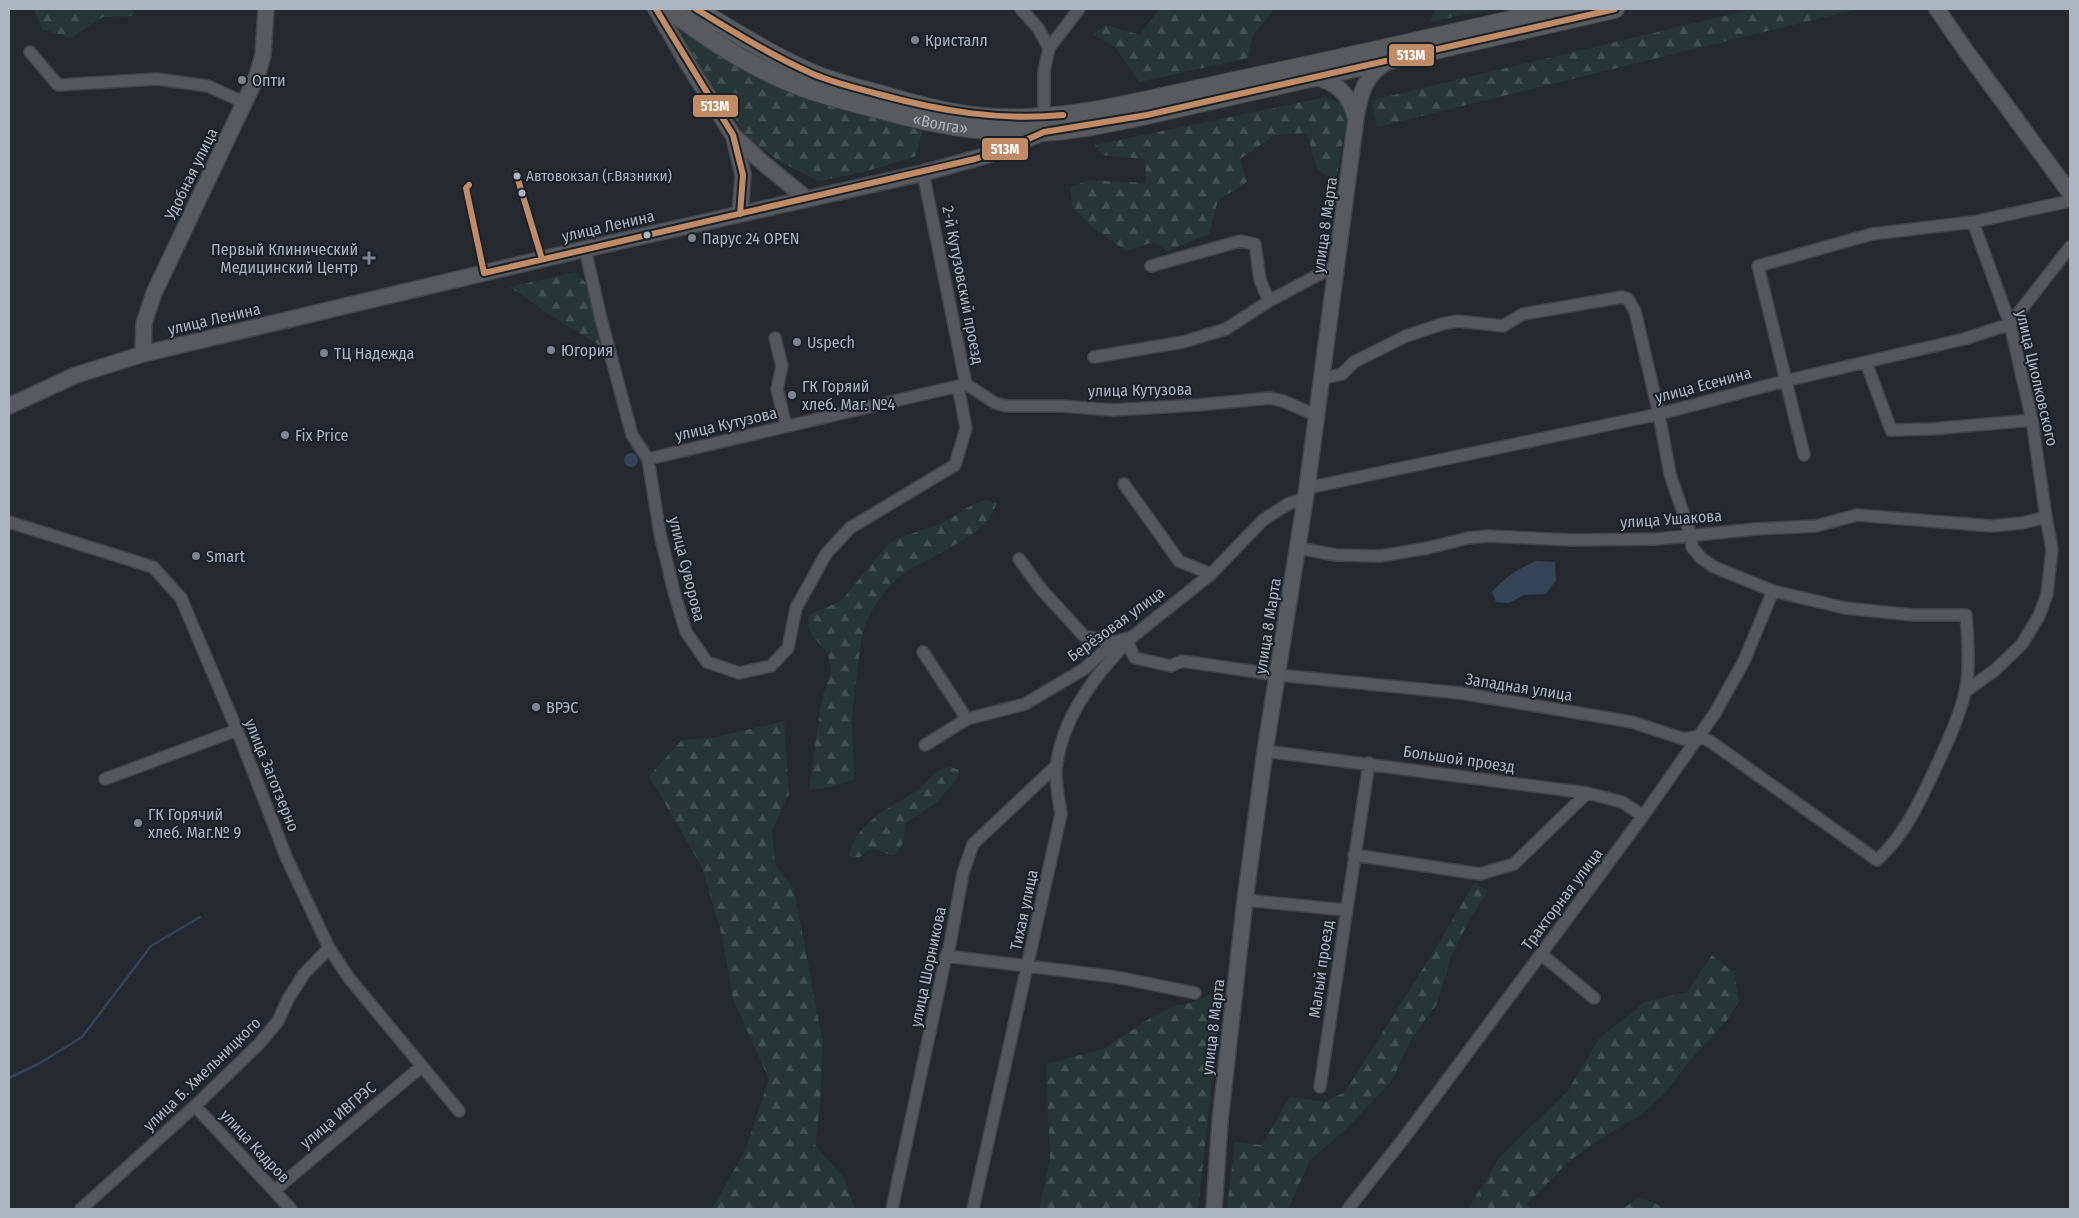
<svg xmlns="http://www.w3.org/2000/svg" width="2079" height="1218" font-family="'Fira Sans Condensed',sans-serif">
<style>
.forest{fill:url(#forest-firs)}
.water{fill:#354357}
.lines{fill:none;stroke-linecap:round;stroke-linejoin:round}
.stream{stroke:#354357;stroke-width:2.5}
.minor-casing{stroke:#404348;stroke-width:14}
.major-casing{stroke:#41454c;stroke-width:18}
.highway-casing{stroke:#41454b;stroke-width:20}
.minor{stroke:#54575e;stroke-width:11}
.major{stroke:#575a5f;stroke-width:15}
.highway{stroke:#585b5e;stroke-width:18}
.bus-1-casing{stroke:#192028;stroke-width:10}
.bus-1{stroke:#c18c65;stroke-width:6}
.poi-dot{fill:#7d848e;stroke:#192028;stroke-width:2}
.bus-dot{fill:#adb5c1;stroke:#192028;stroke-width:2}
.labels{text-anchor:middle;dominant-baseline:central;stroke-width:4;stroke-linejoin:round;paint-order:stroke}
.bus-label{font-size:15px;fill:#adb5c1;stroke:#192028;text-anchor:start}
.poi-label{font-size:16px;fill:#adb5c1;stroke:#192028;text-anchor:start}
.street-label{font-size:16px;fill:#adb5c1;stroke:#192028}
.line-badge{stroke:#192028;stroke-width:2}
.badge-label{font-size:14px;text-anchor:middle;font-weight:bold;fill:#fff}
</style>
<defs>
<pattern id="forest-firs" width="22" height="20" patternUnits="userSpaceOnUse" patternTransform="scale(1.25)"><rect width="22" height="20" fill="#263637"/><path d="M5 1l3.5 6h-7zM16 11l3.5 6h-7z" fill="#435152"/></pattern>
</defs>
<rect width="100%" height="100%" fill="#24292f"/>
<path class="forest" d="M34,9H134L133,16L103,17L71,38L42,29Z
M1159,9H1274L1252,37L1248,58L1139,82L1116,48L1093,34L1106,25L1140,35Z
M1436,9H1492L1429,22Z
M1754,9H1857L1377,127L1372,100Z
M684,27L805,95L857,113L922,131L916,156L864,172L818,181L779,161L747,137L677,32Z
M1326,97L1343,105L1346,124L1336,180L1317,169L1307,133L1275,135L1240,159L1247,182L1218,200L1209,234L1167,251L1154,242L1126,251L1095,229L1073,209L1070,187L1090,180L1146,183L1145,159L1102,155L1095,145Z
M575,272L590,287L602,347L547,313L510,287Z
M987,500L996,503C993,534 927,556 902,575C888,586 875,603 867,620C862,631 861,645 859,657C856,681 852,705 852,729C852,746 855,762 854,779C839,784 825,791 809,788C814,757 817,726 823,696C825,686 832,675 831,666C828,641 803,640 809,615L841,601L888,544C904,534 922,531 939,524C956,517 969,503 987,500Z
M784,721L789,794L772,830L775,865L794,889L823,1043L820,1105L815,1145L844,1178L855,1209H712L745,1151L769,1079L733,999L722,935L702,867L649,776L682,740L712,738Z
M951,767L959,770L957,779L936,803L905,823C904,836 905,846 894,855C878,854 875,840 860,857L852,858L849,855C859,818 893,808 920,788C934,777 931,771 951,767Z
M1474,883L1488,891L1470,918L1450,959L1437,1004L1412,1038L1392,1080L1348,1127L1310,1160L1288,1209H1227L1235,1142L1262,1145L1290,1096L1324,1102L1345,1092L1438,945Z
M1712,955L1734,973L1739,1001L1728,1019L1692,1058L1663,1095L1643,1113L1597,1141L1568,1162L1527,1204L1532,1209H1468L1500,1157L1567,1092L1599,1039L1645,1002L1687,992Z
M1222,990L1198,1209H1039L1050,1159L1046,1064L1104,1049L1147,1020L1174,1006L1191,1003Z
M1639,1197L1669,1209H1670H1622Z"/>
<path class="water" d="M624 460a7 7 0 1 1 14 0a7 7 0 1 1-14 0Z
M1536,561L1555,562L1556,580L1546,594L1524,595L1509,603L1496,602L1492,592C1505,577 1518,569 1536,561Z"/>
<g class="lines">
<path class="stream" d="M9,1078L40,1063L82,1037L151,946L200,917"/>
<g class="minor-casing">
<path id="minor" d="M1021,9L1038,28L1049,48
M30,52L58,85L157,79L208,86L245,103
M1044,117V71L1049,48L1079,9
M585,249L601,319L632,435L648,459L660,534L674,592L686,632L707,662L739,673L771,666L788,648L796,608L826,554L850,528L955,465L966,428L958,386L966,384L923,173
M1151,266L1240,241L1255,244L1260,280L1269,301L1337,265
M775,338L782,366L777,389L786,426
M1094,357L1183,342L1226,329L1269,301
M1866,362L1891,430L1932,429L2032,420
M966,384L995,403L1006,406H1062L1112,410L1198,405L1270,398L1283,401L1316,415
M1804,455L1758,266L1872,234L1973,222L2070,201
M648,459L958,386
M1124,484L1179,561L1211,574
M1307,488L1659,414L1785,381L1964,339L2010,324L2070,247
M9,522L153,567L181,598L237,730L287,859L329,948L349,978L459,1111
M1298,548L1336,555L1380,556L1428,548L1468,538L1488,536L1572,540L1657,539L1755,529L1816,526L1857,515L1992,526L2022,523L2046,517
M1019,559L1041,589L1084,636L1114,642
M1127,642L1135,658L1171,666L1182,661L1278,675L1460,693L1632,722L1684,739L1699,736L1711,742L1877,860C1905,835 1920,801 1936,767C1947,743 1959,718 1965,692C1970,674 1968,635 1966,615H1913L1845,608L1773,591L1714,567L1701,558L1692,547L1691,536L1670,474L1659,414L1635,311L1628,299L1622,297L1523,314L1503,326L1458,321L1442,324L1406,336L1354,362L1342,374L1321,379
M923,652L967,719
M1966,691L1995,670L2022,644L2039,616L2047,594L2052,549L2046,517L2032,420L2010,324L1973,222
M925,745L967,719L1025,704L1084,669L1114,642L1132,637L1211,574L1263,520L1288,504L1306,498
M1265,751L1587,793L1622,802L1643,816
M105,779L237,730
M1354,855L1480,874L1514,864L1587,793
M1245,900L1345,910
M1541,954L1594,998
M946,956L1116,977L1195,993
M1320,1087L1369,763
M195,1106L291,1209
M275,1190L422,1066
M81,1209L195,1106L259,1044L278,1021L288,999L304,974L329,948
M892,1209L946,956L949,949L963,873L973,844L1057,765
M973,1209L1061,814C1059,801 1056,786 1056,772C1059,720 1096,673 1132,637
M1348,1209L1404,1138L1541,954L1643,816L1699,736L1715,713L1744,661L1773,591"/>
</g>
<g class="major-casing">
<path id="major" d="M656,9L688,64L733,135L763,163L807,199
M1937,9L1966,51L2070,193
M1313,77C1336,81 1349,94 1355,116
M734,137L743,175L740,214
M143,354L144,323L154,293L257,76L263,55L266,9
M9,406L76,375L143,354L585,249L923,173L988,155L1042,133
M1214,1209L1220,1121L1245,900L1265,751L1307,488L1356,118C1360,94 1365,74 1387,62"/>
</g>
<g class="highway-casing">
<g id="highway">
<path id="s1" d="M669,9C709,40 754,69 802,87C829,97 858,104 886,111C937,125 989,134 1043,132C1078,130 1113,122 1147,115L1615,9"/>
<path d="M696,9C735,32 773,57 814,74C835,83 857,88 879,94C913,104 949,114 984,117C1062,124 1140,101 1216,85C1330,61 1445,35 1559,9"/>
</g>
</g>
<use href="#minor" class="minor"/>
<use href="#major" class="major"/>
<use href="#highway" class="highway"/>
<g class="bus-1-casing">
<path id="bus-1" d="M656,9L733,135L743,175L740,214
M696,9C734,32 772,56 813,74C834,83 856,88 878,94C940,111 999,121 1063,115
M516,173L542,259
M469,185L466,188L484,273L975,159L1008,148L1044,132L1147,115L1615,9"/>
</g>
<use href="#bus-1" class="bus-1"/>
</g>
<g class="poi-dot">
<circle cx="915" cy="40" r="5"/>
<circle cx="242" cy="80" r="5"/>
<circle cx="692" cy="238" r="5"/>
<path d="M366.5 250.5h5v5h5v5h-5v5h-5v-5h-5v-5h5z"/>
<circle cx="797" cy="342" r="5"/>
<circle cx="551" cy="350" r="5"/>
<circle cx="324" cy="353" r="5"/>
<circle cx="792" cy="395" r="5"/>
<circle cx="285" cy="435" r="5"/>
<circle cx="196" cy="556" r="5"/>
<circle cx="536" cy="707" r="5"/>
<circle cx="138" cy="823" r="5"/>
</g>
<g class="bus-dot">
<circle cx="517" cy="176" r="4.5"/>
<circle cx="522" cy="193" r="4.5"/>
<circle cx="647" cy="235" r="4.5"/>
</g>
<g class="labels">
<g class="bus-label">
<text x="526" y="176">Автовокзал (г.Вязники)</text>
</g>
<g class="poi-label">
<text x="925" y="40">Кристалл</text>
<text x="252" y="80">Опти</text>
<text x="702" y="238">Парус 24 OPEN</text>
<text x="358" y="249" text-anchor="end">Первый Клинический<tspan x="358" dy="18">Медицинский Центр</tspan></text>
<text x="807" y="342">Uspech</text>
<text x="561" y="350">Югория</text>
<text x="334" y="353">ТЦ Надежда</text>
<text x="802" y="386">ГК Горяий<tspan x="802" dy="18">хлеб. Маг. №4</tspan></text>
<text x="295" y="435">Fix Price</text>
<text x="206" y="556">Smart</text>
<text x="546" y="707">ВРЭС</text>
<text x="148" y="814">ГК Горячий<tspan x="148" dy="18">хлеб. Маг.№ 9</tspan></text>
</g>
<g class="street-label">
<text stroke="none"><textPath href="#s1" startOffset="298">«Волга»</textPath></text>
<text transform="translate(191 174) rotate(-64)">Удобная улица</text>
<text transform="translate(1325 225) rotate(-82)">улица 8 Марта</text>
<text transform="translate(608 226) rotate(-13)">улица Ленина</text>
<text transform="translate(963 285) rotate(79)">2-й Кутузовский проезд</text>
<text transform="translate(214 319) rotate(-13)">улица Ленина</text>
<text transform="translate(2037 378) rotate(77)">улица Циолковского</text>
<text transform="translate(1703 385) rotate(-15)">улица Есенина</text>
<text transform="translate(1140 390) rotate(-1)">улица Кутузова</text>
<text transform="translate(726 424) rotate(-13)">улица Кутузова</text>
<text transform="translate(1671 519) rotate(-4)">улица Ушакова</text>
<text transform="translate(687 569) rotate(76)">улица Суворова</text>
<text transform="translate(1116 624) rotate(-36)">Берёзовая улица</text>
<text transform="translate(1268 626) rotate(-81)">улица 8 Марта</text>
<text transform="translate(1519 687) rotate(9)">Западная улица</text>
<text transform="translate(1459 759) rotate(8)">Большой проезд</text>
<text transform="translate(272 775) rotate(68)">улица Заготзерно</text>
<text transform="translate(1562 899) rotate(-53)">Тракторная улица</text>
<text transform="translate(1024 910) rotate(-78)">Тихая улица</text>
<text transform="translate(928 967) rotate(-78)">улица Шорникова</text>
<text transform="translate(1321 969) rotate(-82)">Малый проезд</text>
<text transform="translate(1213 1027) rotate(-83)">улица 8 Марта</text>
<text transform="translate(202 1074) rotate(-44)">улица Б. Хмельницкого</text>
<text transform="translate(338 1115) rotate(-40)">улица ИВГРЭС</text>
<text transform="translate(255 1146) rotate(47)">улица Кадров</text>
</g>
</g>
<g class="line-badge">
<rect x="1388" y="43" width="47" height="24" rx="5" fill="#c18c65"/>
<rect x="692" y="94" width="47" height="24" rx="5" fill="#c18c65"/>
<rect x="981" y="137" width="48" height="24" rx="5" fill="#c18c65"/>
</g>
<g class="badge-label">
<text x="1411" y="60">513М</text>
<text x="715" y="111">513М</text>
<text x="1005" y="154">513М</text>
</g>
<rect width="2079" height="1218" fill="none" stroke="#adb5c1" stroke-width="20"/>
</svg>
